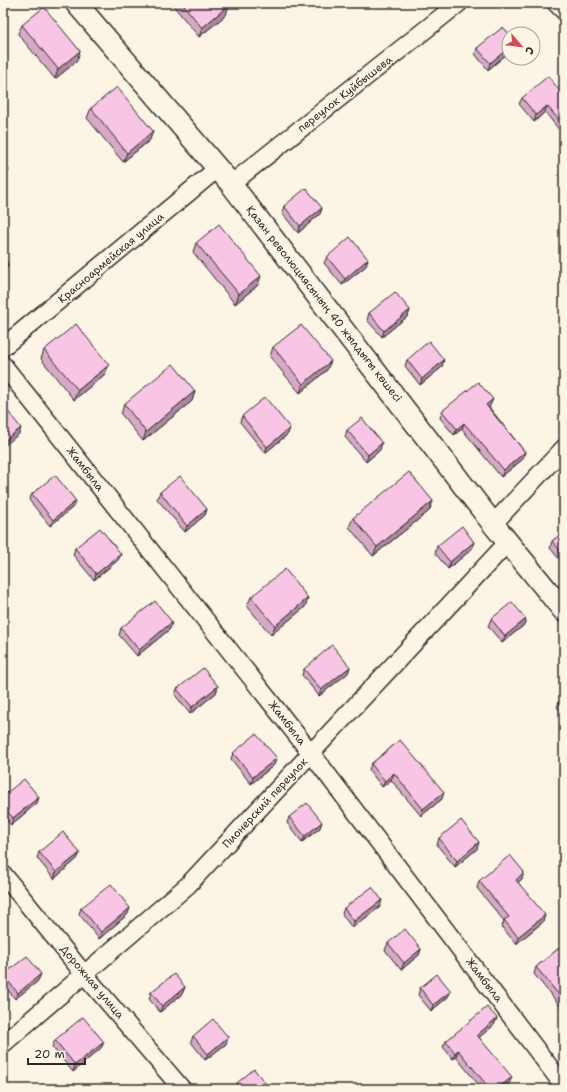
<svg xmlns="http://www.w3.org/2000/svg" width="567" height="1092" font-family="'Shantell Sans',sans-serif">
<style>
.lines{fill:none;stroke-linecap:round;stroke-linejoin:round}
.minor-casing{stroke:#2b2b2b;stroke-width:20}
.tertiary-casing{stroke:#2b2b2b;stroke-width:24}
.minor{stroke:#fcf5e5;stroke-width:17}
.tertiary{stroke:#fcf5e5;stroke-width:21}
.wall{fill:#d6a9c4;stroke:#2b2b2b}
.shaded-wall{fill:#ae8aa0;stroke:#2b2b2b}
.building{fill:#f9c5e4;stroke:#2b2b2b}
.labels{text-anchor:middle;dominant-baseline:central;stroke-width:3;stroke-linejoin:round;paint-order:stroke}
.street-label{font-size:11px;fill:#2b2b2b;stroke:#fcf5e5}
</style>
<rect width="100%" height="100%" fill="#fcf5e5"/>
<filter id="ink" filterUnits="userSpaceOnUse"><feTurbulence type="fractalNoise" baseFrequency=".025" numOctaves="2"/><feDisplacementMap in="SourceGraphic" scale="8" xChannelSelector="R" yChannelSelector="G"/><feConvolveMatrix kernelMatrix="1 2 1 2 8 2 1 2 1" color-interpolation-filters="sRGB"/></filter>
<g filter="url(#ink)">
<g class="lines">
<g class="minor-casing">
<path id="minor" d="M556,3L564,11
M231,184L459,3
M3,347L218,168
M3,365L311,753L564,1086
M493,524L564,448
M3,874L84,974L182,1089
M3,1044L188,885L508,542"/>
</g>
<g class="tertiary-casing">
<path id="tertiary" d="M76,3L231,184L493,524L564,611"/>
</g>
<use href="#minor" class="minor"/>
<use href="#tertiary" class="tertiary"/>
</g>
<path class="wall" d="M171,3H227L226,15L199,37Z
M22,25L77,61L55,79L18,34Z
M509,34V52L488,70L475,54L477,48Z
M564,96V136L545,112L534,122L519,104L522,98Z
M91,108L150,140L123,162L87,118Z
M284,206L322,208L320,214L298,233L282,213Z
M196,243L258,285L235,304L193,252Z
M327,257L366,266L342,285L324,263Z
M410,310L408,316L382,337L367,320L369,313Z
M273,347L327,370L300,393L270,357Z
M44,350L105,374L74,400L41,359Z
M407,360L442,367L420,385L405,366Z
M195,391L192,401L143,441L121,414L124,404Z
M490,406L489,407L525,452L523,459L501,477L462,429L454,435L440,418L442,411Z
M242,416L288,434L265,453L240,422Z
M347,430L380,450L366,462L345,437Z
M160,492L207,509L205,515L185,532L157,499Z
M32,494L73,507L50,526L29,500Z
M433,501L429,511L373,556L349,527L353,518Z
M564,532V565L550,548L552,541Z
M437,546L472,549L448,569L435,553Z
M75,548L121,554L118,560L94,580L73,555Z
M251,597L308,598L305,607L271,635L247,606Z
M491,619L524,625L502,643L488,626Z
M121,628L170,629L137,656L119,635Z
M350,667L348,673L319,696L302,675L304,669Z
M218,686L216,693L190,714L175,695L177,689Z
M564,697V715L557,707L560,700Z
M400,740L442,799L421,816L391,780L382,787L369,770L371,764Z
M233,753L274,765L251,784L231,759Z
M3,796L39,797L37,803L11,825L3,816Z
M289,817L320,828L302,842L287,823Z
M439,838L477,849L455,867L437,845Z
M39,852L80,853L77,859L54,879L37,858Z
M522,879L518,882L543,922L516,944L502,927L504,921L477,888L479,881Z
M380,907L352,928L342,914L344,908Z
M81,908L128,914L99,939L79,914Z
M388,943L421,949L419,955L401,970L385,950Z
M564,944V1011L534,974L536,967Z
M3,975L38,981L15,999L3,984Z
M185,987L182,994L160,1012L149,999L151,992Z
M420,988L448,997L431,1011L418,995Z
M497,1018L494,1025L479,1037L509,1084L503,1089H482L456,1057L453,1059L443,1047L446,1041Z
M193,1036L226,1044L205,1060L191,1042Z
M55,1040L104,1042L101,1048L73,1072L52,1047Z
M237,1083L266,1084L265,1089H235Z"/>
<path class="shaded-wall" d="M229,5L226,15L199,37L202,28Z
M509,48V52L488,70L490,63Z
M80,51L77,61L55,79L58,69Z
M547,106L545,112L534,122L536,115Z
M153,131L150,140L123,162L127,153Z
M9,170L6,176L3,179V174Z
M322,208L320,214L298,233L300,226Z
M368,259L366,266L342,285L345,279Z
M8,264L5,273L3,275V268Z
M261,276L258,285L235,304L239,294Z
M410,310L408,316L382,337L384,331Z
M444,360L442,367L420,385L422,379Z
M331,361L327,370L300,393L303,384Z
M109,365L105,374L74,400L78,390Z
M195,391L192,401L143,441L146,432Z
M493,399L490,406L484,411L486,405Z
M464,423L462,429L454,435L457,429Z
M21,428L19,434L3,447V442Z
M290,428L288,434L265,453L267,447Z
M382,443L380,450L366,462L368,455Z
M525,452L523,459L501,477L504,470Z
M76,501L73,507L50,526L53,520Z
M433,501L429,511L373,556L377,547Z
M207,509L205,515L185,532L187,526Z
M474,542L472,549L448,569L450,562Z
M121,554L118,560L94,580L96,574Z
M308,598L305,607L271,635L275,626Z
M526,619L524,625L502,643L505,636Z
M172,622L170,629L137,656L139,650Z
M350,667L348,673L319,696L321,690Z
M218,686L216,693L190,714L192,707Z
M277,758L274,765L251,784L253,777Z
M394,773L391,780L382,787L385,781Z
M444,792L442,799L421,816L423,809Z
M39,797L37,803L11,825L13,818Z
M322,822L320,828L302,842L305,836Z
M479,842L477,849L455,867L457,861Z
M80,853L77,859L54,879L56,872Z
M524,872L522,879L514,886L516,880Z
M382,900L380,907L352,928L354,921Z
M130,908L128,914L99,939L101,932Z
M545,915L543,922L516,944L518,937Z
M421,949L419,955L401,970L404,963Z
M41,974L38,981L15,999L18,993Z
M185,987L182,994L160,1012L162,1006Z
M451,991L448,997L431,1011L433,1005Z
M497,1018L494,1025L475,1041L477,1035Z
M228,1037L226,1044L205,1060L208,1054Z
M104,1042L101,1048L73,1072L75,1065Z
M458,1050L456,1057L453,1059L455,1053Z
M512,1077L509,1084L503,1089H497Z
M266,1084L265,1089H260Z"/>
<path class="building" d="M182,3H227L229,5L202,28Z
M44,7L80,51L58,69L22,25Z
M503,27L509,34V48L490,63L477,48Z
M548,76L564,96V126L547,106L536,115L522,98Z
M117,87L153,131L127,153L91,108Z
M3,162L9,170L3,174Z
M306,188L322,208L300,226L284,206Z
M219,224L261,276L239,294L196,243Z
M350,237L368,259L345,279L327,257Z
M3,257L8,264L3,268Z
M395,292L410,310L384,331L369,313Z
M76,324L109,365L78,390L44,350Z
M301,325L331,361L303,384L273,347Z
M429,341L444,360L422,379L407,360Z
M173,364L195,391L146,432L124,404Z
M478,382L493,399L486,405L525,452L504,470L464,423L457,429L442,411Z
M265,397L290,428L267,447L242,416Z
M3,405L21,428L3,442Z
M362,418L382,443L368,455L347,430Z
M409,472L433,501L377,547L353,518Z
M55,475L76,501L53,520L32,494Z
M180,476L207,509L187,526L160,492Z
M462,526L474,542L450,562L437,546Z
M100,528L121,554L96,574L75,548Z
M564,532V555L552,541Z
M285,569L308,598L275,626L251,597Z
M155,601L172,622L139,650L121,628Z
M512,602L526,619L505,636L491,619Z
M332,645L350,667L321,690L304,669Z
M203,668L218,686L192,707L177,689Z
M564,697V705L560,700Z
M256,734L277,758L253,777L233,753Z
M400,740L444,792L423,809L394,773L385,781L371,764Z
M24,779L39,797L13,818L3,806V796Z
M307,803L322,822L305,836L289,817Z
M461,820L479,842L457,861L439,838Z
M63,832L80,853L56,872L39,852Z
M510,855L524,872L516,880L545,915L518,937L504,920L509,917L479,881Z
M111,884L130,908L101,932L81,908Z
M372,887L382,900L354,921L344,908Z
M405,929L421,949L404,963L388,943Z
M564,944V1001L536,967Z
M27,956L41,974L18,993L3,975Z
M174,974L185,987L162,1006L151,992Z
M437,974L451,991L433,1005L420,988Z
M487,1007L497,1018L477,1035L512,1077L497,1089H490L458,1050L455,1053L446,1041Z
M83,1017L104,1042L75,1065L55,1040Z
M213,1019L228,1037L208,1054L193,1036Z
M254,1069L266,1084L260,1089H242L237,1083Z
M135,1087L137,1089H132Z"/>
</g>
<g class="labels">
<g class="street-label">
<text transform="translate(345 94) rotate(-38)">переулок Куйбышева</text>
<text transform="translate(111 258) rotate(-40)">Красноармейская улица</text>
<text transform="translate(324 304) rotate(52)">Қазан революциясының 40 жылдығы көшесі</text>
<text transform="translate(85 469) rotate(52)">Жамбыла</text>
<text transform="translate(287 723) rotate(52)">Жамбыла</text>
<text transform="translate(265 803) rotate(-47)">Пионерский переулок</text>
<text transform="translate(484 980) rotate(53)">Жамбыла</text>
<text transform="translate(92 982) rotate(50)">Дорожная улица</text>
</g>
</g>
<rect width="567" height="1092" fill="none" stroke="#fcf5e5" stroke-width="16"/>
<rect x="8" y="8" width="551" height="1076" fill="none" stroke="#2b2b2b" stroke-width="1.5" filter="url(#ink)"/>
<g transform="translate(521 46) rotate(118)"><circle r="19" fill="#fcf5e5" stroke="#a8a49b"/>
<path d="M0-3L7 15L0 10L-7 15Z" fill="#d1495b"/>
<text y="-6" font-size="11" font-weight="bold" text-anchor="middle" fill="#2b2b2b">С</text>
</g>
<path d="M28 1058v6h57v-6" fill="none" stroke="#2b2b2b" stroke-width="2"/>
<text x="34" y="1058" font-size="12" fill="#2b2b2b" stroke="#fcf5e5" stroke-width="3" paint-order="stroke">20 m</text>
</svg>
